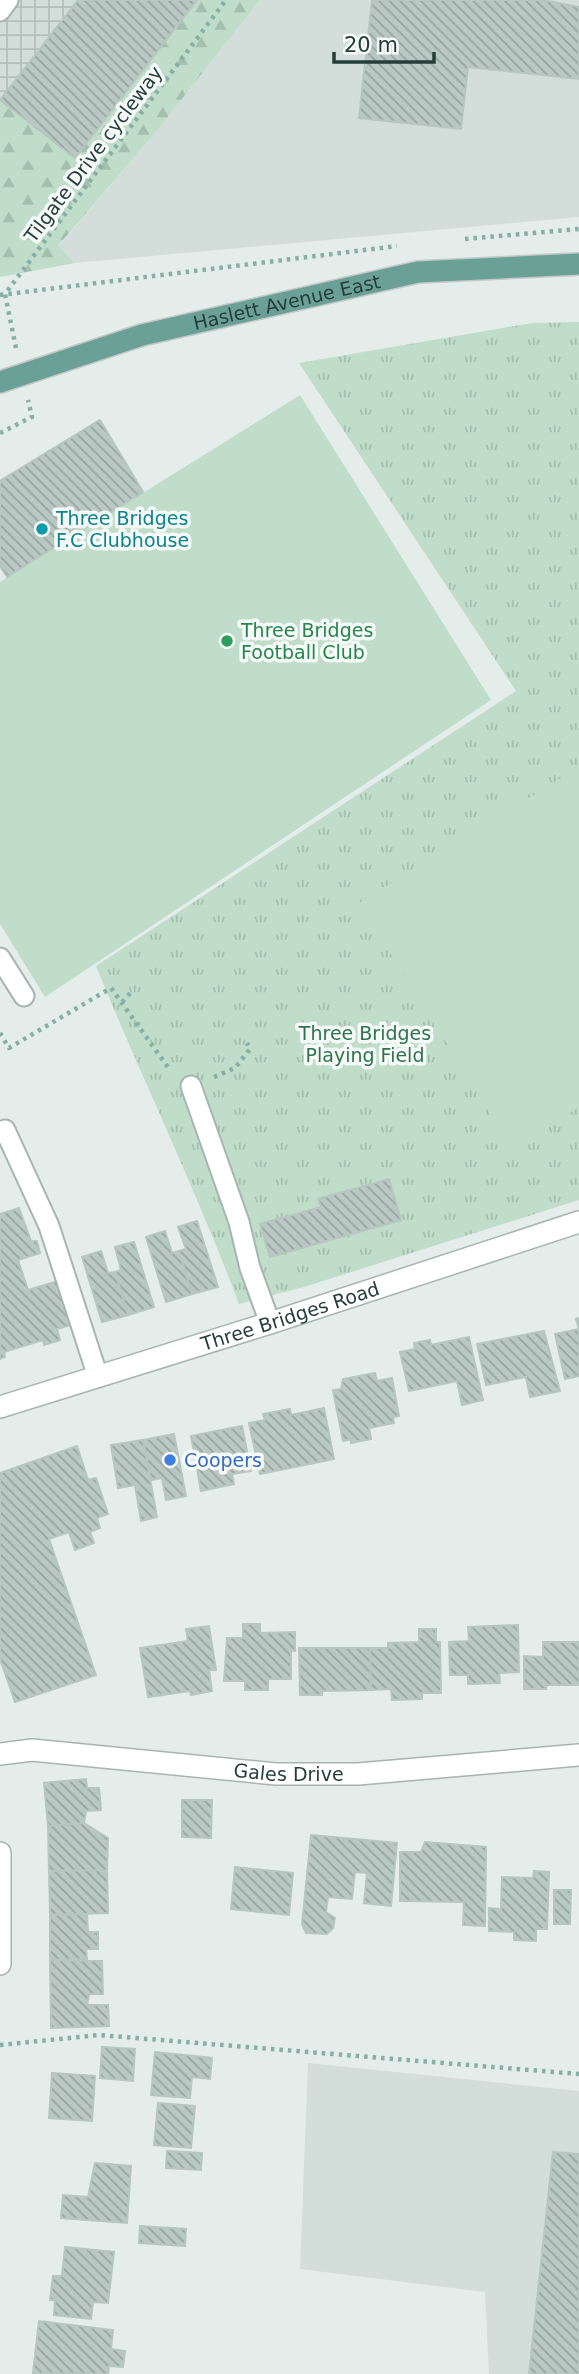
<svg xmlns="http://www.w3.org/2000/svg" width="579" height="2374" font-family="'DejaVu Sans',sans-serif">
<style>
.built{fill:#d3ddd9}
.industrial{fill:url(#industrial-grid)}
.forest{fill:url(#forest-firs)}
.park{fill:url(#park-tufts)}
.pitch{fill:#bfddc9}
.building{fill:url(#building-back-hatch);stroke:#b7c6c1;stroke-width:2}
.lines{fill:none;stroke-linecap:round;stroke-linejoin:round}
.service-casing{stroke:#a7b5b1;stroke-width:23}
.minor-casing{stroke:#a7b5b1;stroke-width:24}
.primary-casing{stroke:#c2c9c8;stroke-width:24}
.path{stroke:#87afa5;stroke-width:4.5;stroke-dasharray:3.5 5;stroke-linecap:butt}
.service{stroke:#fff;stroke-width:19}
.minor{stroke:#fff;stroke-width:21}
.primary{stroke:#6ba096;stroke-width:21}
.culture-dot{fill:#0f9aa8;stroke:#f5f9f7;stroke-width:2.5}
.leisure-dot{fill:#2e9e5b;stroke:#f5f9f7;stroke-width:2.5}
.shop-dot{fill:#3f7fe0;stroke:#f5f9f7;stroke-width:2.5}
.labels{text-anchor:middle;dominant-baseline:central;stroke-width:7;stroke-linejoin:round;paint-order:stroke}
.street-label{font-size:19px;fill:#253e39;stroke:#f5f9f7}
.culture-label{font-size:19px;fill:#0d838f;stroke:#f5f9f7;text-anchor:start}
.leisure-label{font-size:19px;fill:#27864d;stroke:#f5f9f7;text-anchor:start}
.park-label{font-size:19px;fill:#31734f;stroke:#f5f9f7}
.shop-label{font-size:19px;fill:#366cbe;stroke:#f5f9f7;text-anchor:start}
</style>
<defs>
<pattern id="industrial-grid" width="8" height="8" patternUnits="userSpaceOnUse" patternTransform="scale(1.75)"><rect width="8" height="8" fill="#d3ddd9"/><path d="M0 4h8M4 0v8" fill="none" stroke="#b5bfbb"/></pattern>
<pattern id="forest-firs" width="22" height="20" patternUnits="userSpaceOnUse" patternTransform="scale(1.75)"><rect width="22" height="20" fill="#bfddc9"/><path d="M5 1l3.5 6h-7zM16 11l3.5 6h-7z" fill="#a4bfad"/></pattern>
<pattern id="park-tufts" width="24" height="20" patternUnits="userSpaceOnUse" patternTransform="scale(1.75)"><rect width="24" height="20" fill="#bfddc9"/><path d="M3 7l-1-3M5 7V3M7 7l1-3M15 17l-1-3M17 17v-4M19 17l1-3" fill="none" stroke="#a4bfad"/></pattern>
<pattern id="building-back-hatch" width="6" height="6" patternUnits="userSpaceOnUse" patternTransform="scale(1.75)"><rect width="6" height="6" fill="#bac8c3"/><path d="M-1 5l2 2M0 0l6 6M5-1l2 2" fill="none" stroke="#97a49f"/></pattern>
</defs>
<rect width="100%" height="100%" fill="#e4edea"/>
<path class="built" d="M260,0H579V217L75,263L58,247L155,133Z
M308,2063L579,2091V2374H489L485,2292L300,2269Z"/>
<path class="industrial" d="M0,0H197L75,158L0,102Z"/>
<path class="forest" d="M197,0H260L155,133L58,246L75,263L0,277V102L75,158Z"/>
<path class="park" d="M579,322V1200L304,1287L239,1304C196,1189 142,1079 96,966L516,691L299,363L532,323Z"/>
<path class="pitch" d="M300,395L491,700L45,997L0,924V582Z
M579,767V1107L512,1148L359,903Z"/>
<path class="building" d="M78,0H197L75,158L0,100Z
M372,0H542L579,7V79L468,67L461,129L359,118Z
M100,420L143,492L7,577L0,566V481Z
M389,1179L401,1220L270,1257L260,1224L321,1207L318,1199Z
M19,1208L31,1241H37L40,1253L18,1260L28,1290L75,1276L88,1320L57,1329L60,1340L44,1345L43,1340L4,1352L5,1357L0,1359V1214Z
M197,1221L218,1287L192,1294L179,1251L186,1249L178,1227Z
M165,1231L172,1253L179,1251L192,1294L166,1302L146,1237Z
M134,1242L154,1307L128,1315L115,1272L121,1270L115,1247Z
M101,1251L108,1273L115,1272L128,1315L102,1322L82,1257Z
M579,1318V1376L565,1379L555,1334L579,1329L576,1319Z
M544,1331L560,1391L530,1397L526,1377L486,1385L477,1344Z
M469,1337L483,1400L462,1405L457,1381L409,1391L400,1352L415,1349L414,1343L430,1340L431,1345Z
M375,1373L377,1381L392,1378L399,1416L393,1417L394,1423L369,1428L371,1439L351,1443V1439L343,1441L333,1390L341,1389L343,1379Z
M324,1408L334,1459L260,1474L249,1423L265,1420L263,1414L290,1409L291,1415Z
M242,1426L251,1471L232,1474L234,1484L201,1491L191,1436Z
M174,1434L186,1496L166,1500L162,1478L151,1480L143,1440Z
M143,1440L157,1517L141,1521L135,1485L118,1488L111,1445Z
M77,1446L88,1480L96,1478L108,1514L97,1518L100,1528L90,1532L94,1543L75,1550L69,1532L49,1539L96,1675L15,1702L0,1659V1473Z
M243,1624H260V1633L295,1632V1651H291V1679H268V1690H245V1681H224L227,1638H243Z
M518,1625L519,1672L499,1673L500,1683L468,1684V1675H450L449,1642L469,1641L468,1627Z
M209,1626L216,1670H209L212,1691L191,1695L190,1691L148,1697L140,1648L188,1641L186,1629Z
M419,1629H436V1642H440L441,1693H422V1699L392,1700L391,1689L371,1690L370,1648H388V1643L419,1642Z
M543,1642H579V1685H547L546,1689H524V1656L543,1657Z
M299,1648H370L371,1690L322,1691V1695H300Z
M86,1779L87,1788H99L101,1810L86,1811L84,1823L48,1826L44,1783Z
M182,1800H212L211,1838L182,1837Z
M84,1823L108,1838L107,1870L49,1871L48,1826Z
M311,1835L397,1843L391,1906L364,1903L367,1873L355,1872L352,1899L328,1897L326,1912L335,1918L333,1928L327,1934L306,1933L302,1924Z
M425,1842L486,1847L485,1926L463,1925L464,1902L400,1901V1852H421Z
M235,1867L293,1873L289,1915L231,1909Z
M107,1870L108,1913L50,1915L49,1871Z
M534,1871L549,1872L547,1929H536V1941L514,1940V1932L489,1931V1908L501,1909L502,1877L533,1878Z
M554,1890H571L570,1924H554Z
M87,1914L88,1932H98V1949H86L87,1959L50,1960V1915Z
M50,1960L102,1961L103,1994H89L87,2005H108L109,2026L51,2028Z
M102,2047L135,2049L133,2081L100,2078Z
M155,2052L212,2058L210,2079L192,2077L190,2098L151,2095Z
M52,2073L95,2076L92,2121L49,2118Z
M158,2103L195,2106L191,2148L154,2145Z
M167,2151L202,2153L201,2170L166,2168Z
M553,2152L579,2154V2374H529Z
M95,2163L131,2166L127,2223L61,2218L63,2195L88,2197Z
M140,2226L186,2229L185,2246L139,2243Z
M65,2247L114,2252L108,2303L93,2302L91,2319L54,2315L55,2300H50L53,2276H62Z
M39,2321L113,2330L111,2349L125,2351L123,2367L109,2366L108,2374L33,2373Z"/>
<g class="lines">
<g class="service-casing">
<path id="service" d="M0,11L8,0
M0,958L24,996
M191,1086L239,1222L250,1268L270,1323
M0,1133L5,1130L49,1226L98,1377"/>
</g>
<g class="minor-casing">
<g id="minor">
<path id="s1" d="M0,1407L270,1323L579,1222"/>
<path id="s2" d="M0,1754L32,1750L276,1774H358L579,1755"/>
<path d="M0,1853V1964"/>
</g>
</g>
<g class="primary-casing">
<g id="primary">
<path id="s3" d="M0,382L142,335L418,272L579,264"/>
</g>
</g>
<path class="path" d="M465,239L579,229
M0,295L397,246
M16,348L5,294L226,0
M0,433L32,417L28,400
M122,1002L133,990
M0,1033L9,1048L111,988L170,1070
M214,1077L235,1068L250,1049L247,1043
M0,2045L99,2035L579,2074"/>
<use href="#service" class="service"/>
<use href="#minor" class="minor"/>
<use href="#primary" class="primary"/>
</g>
<circle class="culture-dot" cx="42" cy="529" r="7"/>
<circle class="leisure-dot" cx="227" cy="641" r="7"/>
<circle class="shop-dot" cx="170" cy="1460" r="7"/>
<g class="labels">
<g class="street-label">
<text transform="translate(93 154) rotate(-53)">Tilgate Drive cycleway</text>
<text stroke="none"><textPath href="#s3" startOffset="298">Haslett Avenue East</textPath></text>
<text stroke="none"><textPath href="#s1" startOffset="304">Three Bridges Road</textPath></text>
<text stroke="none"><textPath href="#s2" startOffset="290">Gales Drive</textPath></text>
</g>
<g class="culture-label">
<text x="56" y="518">Three Bridges<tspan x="56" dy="22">F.C Clubhouse</tspan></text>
</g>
<g class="leisure-label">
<text x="241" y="630">Three Bridges<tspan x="241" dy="22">Football Club</tspan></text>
</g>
<g class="park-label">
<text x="365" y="1033">Three Bridges<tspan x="365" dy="22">Playing Field</tspan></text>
</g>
<g class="shop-label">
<text x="184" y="1460">Coopers</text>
</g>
</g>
<path d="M334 52v10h100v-10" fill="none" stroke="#253e39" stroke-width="3.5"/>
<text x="344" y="52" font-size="21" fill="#253e39" stroke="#f5f9f7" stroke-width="5" paint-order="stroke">20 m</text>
</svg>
